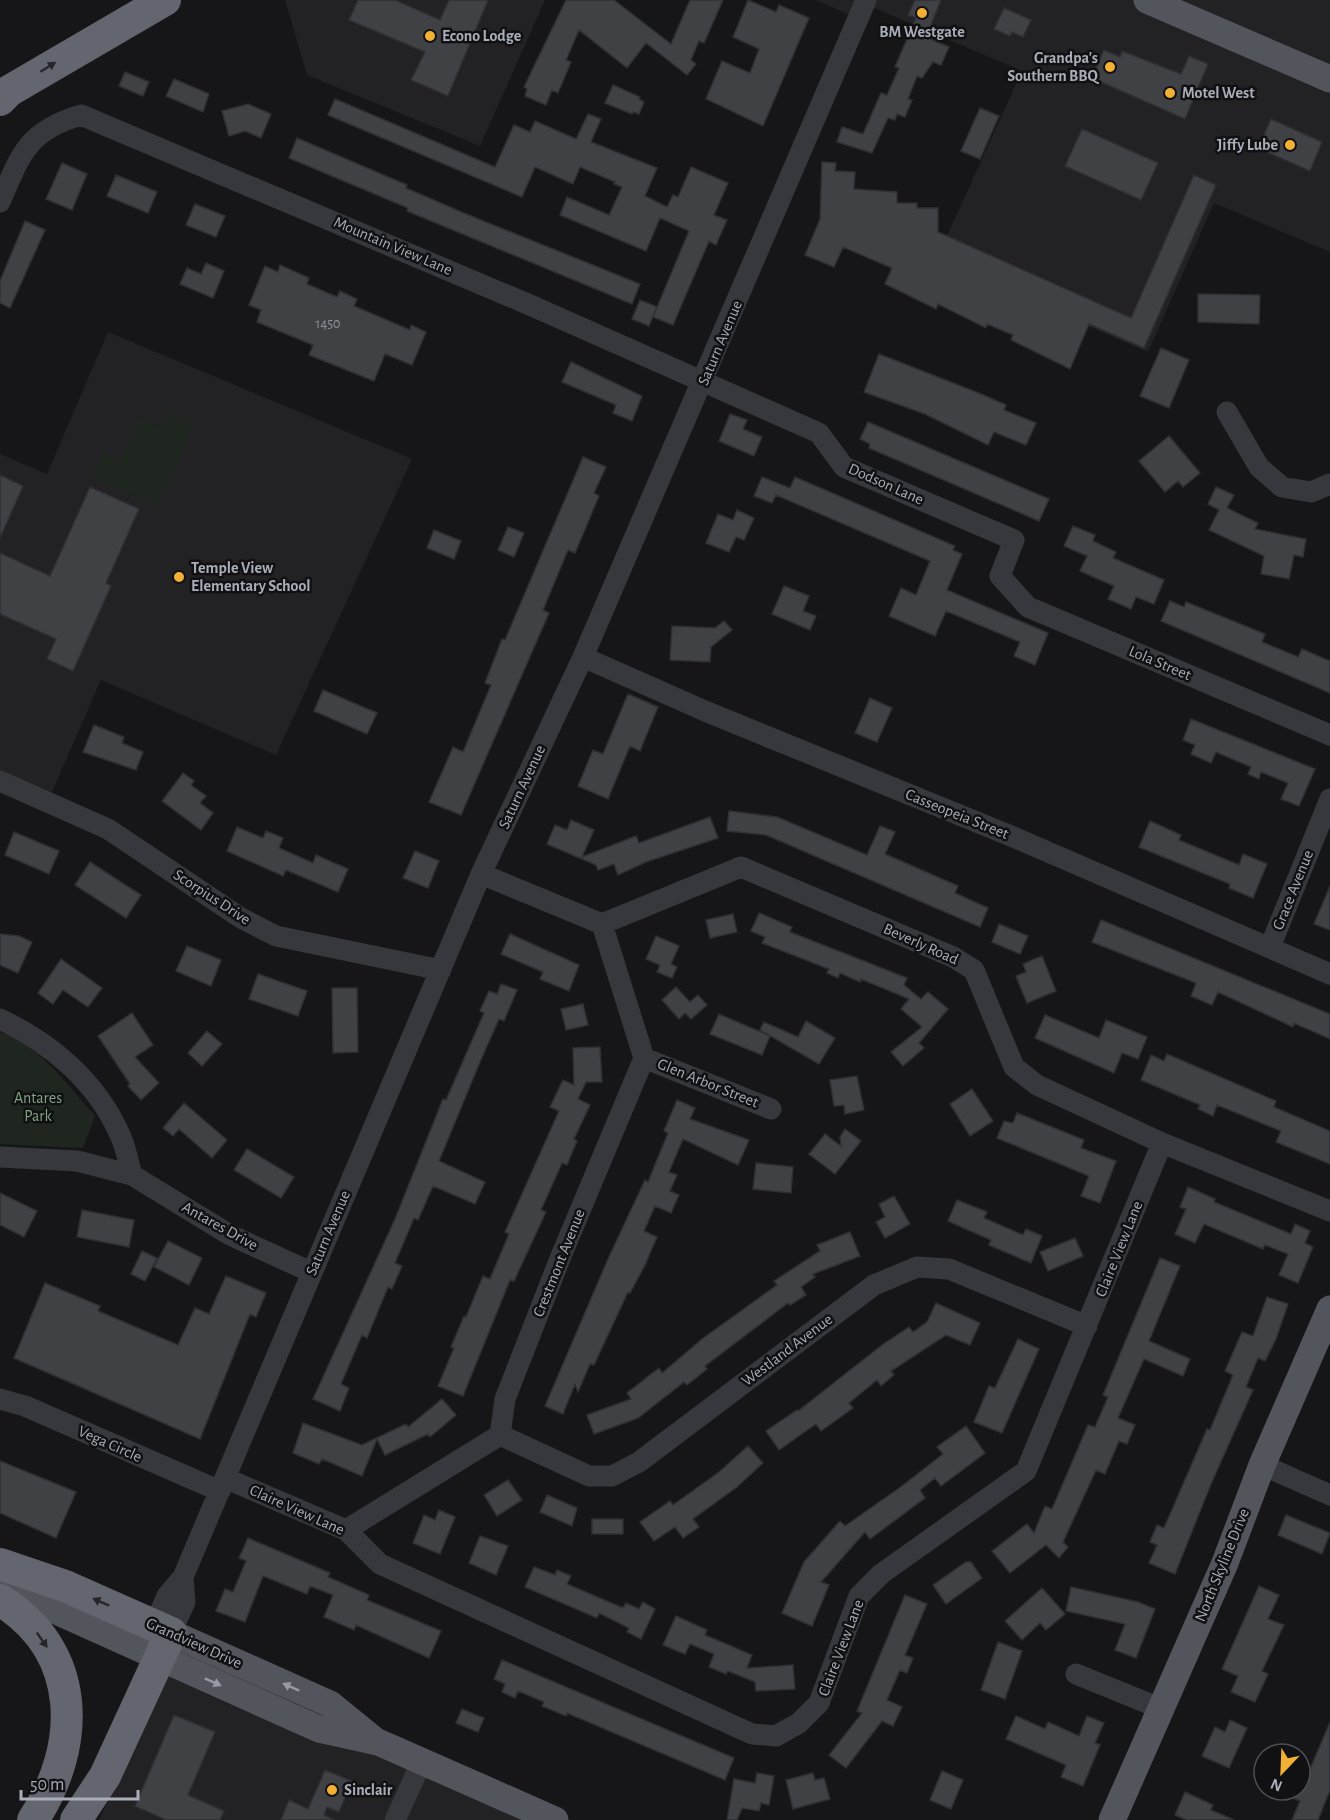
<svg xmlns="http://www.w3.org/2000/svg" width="1330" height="1820" font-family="'Alegreya Sans',sans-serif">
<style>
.built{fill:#222225}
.green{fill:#1e261f}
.building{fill:#404145;stroke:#303034;stroke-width:1.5}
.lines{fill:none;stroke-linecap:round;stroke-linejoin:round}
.minor{stroke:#37383d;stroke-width:21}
.major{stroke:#53555c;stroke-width:27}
.highway{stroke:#63666e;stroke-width:32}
.oneway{fill:#26262a}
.oneway2{fill:#979ba6}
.poi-dot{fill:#f2b134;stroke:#111113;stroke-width:2}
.labels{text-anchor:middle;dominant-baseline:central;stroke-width:5;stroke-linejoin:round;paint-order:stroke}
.number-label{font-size:14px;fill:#8e929b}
.poi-label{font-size:16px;font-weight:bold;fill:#a8adb8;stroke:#111113;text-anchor:start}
.street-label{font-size:16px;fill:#a8adb8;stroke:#111113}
.park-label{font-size:16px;fill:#7fa381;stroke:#111113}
</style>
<rect width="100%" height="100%" fill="#161618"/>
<path class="built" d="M285,0H545L480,146L307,75Z
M816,0H1330V252L1214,203L1148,352L936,260L1022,71L865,4L858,19Z
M108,332L412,459L276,755L101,680L48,801L0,781V454L47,474Z
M171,1663L555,1820H99Z"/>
<path class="green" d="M170,411L195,422L159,506L92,478L103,453L121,461L140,418L162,428Z
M0,1032C40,1046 68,1085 95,1116L83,1148L0,1144Z"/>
<path class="building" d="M358,0H395L440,20L449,0H488L448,96L411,80L425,52L349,20Z
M566,0H614L671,44L690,0H723L704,43L699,41L691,60L696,64L687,75L646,43L627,68L579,30L566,60L571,62L558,93L552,90L546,105L525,96L527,89L524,87Z
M748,0L776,12L779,5L809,18L763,126L706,99L722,61L750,73L759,49L733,37Z
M915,0H941L926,37L949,47L941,65L933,62L922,78L917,76L908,99L912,100L905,117L897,114L895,120L888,118L872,153L837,142L842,127L863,134L881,93L887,95L899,68L895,67L916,18L908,15Z
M1004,8L1031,20L1023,37L1012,32L1010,36L994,29Z
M1104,50L1120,57L1122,51L1181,74L1189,56L1208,64L1185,119L1092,78Z
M125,72L149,82L143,96L119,86Z
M174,79L209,94L203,112L166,96Z
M613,85L640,97L639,99L644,102L639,114L633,112L632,114L605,103Z
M335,99L495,167L514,125L530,132L535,121L576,139L588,114L601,119L591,142L657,168L645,196L667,207L673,195L678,197L691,167L728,183L714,215L727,220L716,245L709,241L673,325L653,317L689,231L660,218L646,251L560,215L567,197L609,215L622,187L614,184L615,182L580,167L573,184L535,167L522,197L328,115Z
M248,104L271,114L261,138L245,131L229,136L222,111Z
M980,108L999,116L980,159L961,151Z
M1271,119L1322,142L1310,171L1258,148Z
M1082,129L1158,163L1141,200L1065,166Z
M297,138L407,185L406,188L466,214L640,284L632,304L407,211L408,208L289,158Z
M822,162L836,163L835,171L855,172L854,189L897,192V203H917V208H938V232L1131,318L1194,175L1216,185L1144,348L1089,324L1070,369L1011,340L1013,335L987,324L986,328L938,304L936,309L885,284L892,268L843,247L834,267L805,255L820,219Z
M62,163L87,174L72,210L46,199Z
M116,175L157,192L148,213L107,196Z
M195,204L225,216L216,237L186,225Z
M25,221L45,230L10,308L0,303V281Z
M206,263L224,271L213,298L180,284L187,268L201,274Z
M280,265L309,278L307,284L337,297L340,291L357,299L354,306L410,330L411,325L426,332L412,365L385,354L374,381L309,355L313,345L257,322L261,310L249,305L265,266L278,272Z
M1198,294L1260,295L1259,324L1198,322Z
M640,300L657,307L649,326L632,319Z
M1161,348L1189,360L1169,408L1140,396Z
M879,354L981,394L1006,405L1004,410L1036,423L1026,445L994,432L988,445L925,414L864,392Z
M571,362L642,396L632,421L613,413L616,405L562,382Z
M730,414L747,420L743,429L762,437L754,456L719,441Z
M868,422L1049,499L1039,521L869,448L870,444L860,439Z
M1169,436L1200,473L1183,487L1178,481L1165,492L1139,461Z
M583,457L606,467L594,493L599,496L575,553L568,550L543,610L549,613L461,815L429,802L453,747L463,752L491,685L485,683L502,639L505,640Z
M0,475L23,486L0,538Z
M762,477L790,488L795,477L955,546L953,550L962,554L947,590L1048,633L1035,665L1014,656L1020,642L946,611L935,636L889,616L901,588L916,595L930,561L776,495L772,503L754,496Z
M90,487L139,509L106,583L111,586L73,671L47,659L56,639L0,614V553L50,576Z
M1216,487L1234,495L1227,508L1258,523L1255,529L1306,539L1303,557L1294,555L1289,579L1261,574L1264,556L1209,530L1219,510L1208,504Z
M737,510L754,518L744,540L736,537L729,552L706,543L718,514L733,520Z
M1073,526L1095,535L1093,541L1116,552L1113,558L1164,580L1154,604L1136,597L1131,609L1108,599L1114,586L1080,571L1087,556L1064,546Z
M508,527L524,533L514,557L498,550Z
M434,530L461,541L454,559L427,548Z
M784,586L809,596L803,611L816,616L810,630L772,614Z
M1170,601L1184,607L1186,602L1265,634L1262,642L1298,657L1302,649L1330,661V693L1161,621Z
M724,621L732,630L711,647L710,662L670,660L672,626L715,628Z
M323,690L377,713L367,734L314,711Z
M628,694L658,707L640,751L630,746L608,799L578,786L593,750L603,754Z
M870,698L892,708L877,742L855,733Z
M1191,719L1315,769L1299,806L1281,799L1288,783L1261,772L1259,779L1248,774L1251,767L1216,752L1211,763L1191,754L1195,745L1183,740Z
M94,725L124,737L122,743L143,752L136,770L83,752Z
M183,773L194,781L191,785L206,796L200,803L213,813L201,830L162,801Z
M729,811L777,817L867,855L880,826L895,832L885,854L958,886L955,893L988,908L980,927L766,835L727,831Z
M710,817L718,838L646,862L618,875L614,864L598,870L596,865L547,844L555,825L567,830L571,820L594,830L582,857L636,836L639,843Z
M1150,821L1181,835L1179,840L1239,865L1243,854L1267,864L1253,898L1229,888L1230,884L1139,847Z
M237,827L263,838L266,831L283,838L279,848L313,863L316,855L348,869L338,892L286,870L283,876L227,851Z
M14,832L59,851L49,874L5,855Z
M415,851L439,861L428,888L403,878Z
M90,862L141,895L126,918L75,885Z
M1330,886V930L1314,924Z
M759,913L792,927L790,932L907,978L904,985L921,999L928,992L948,1009L919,1043L924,1048L903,1066L891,1052L922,1027L901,1009L909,999L861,979L860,982L840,973L838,978L827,973L829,969L762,943L765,937L751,931Z
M733,914L737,932L710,938L706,920Z
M1101,920L1330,1014V1039L1294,1023L1293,1027L1218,992L1212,1005L1191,996L1196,983L1092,942Z
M999,924L1028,936L1020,954L992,942Z
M0,934L19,936L32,942L18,973L0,965Z
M510,934L579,965L569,991L540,979L543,972L501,954Z
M656,936L679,946L671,964L677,967L672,978L657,972L660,965L646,959Z
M187,946L221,960L211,986L176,971Z
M1042,956L1056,991L1027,1003L1016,976L1026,972L1023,964Z
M61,959L102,988L88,1007L63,990L53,1004L38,993Z
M258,974L307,991L298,1016L249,999Z
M501,984L517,990L504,1021L499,1019L480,1062L439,1161L485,1182L475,1204L433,1186L418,1220L414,1218L395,1263L402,1266L392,1289L388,1287L367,1338L362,1335L341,1384L349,1388L340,1411L313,1399L395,1219L443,1099L446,1100L484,1013L480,1011L489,991L497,994Z
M676,987L690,1002L698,995L707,1005L691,1019L685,1013L679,1019L662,1000Z
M332,988H357L358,1052L333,1053Z
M583,1004L588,1025L566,1030L561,1009Z
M132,1013L153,1045L135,1057L159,1083L141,1100L128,1086L130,1084L98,1036Z
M719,1014L770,1036L762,1055L710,1034Z
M1045,1015L1099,1038L1106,1020L1147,1037L1138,1059L1122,1053L1114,1073L1035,1038Z
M806,1021L835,1038L819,1064L760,1030L764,1022L798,1037Z
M207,1031L222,1044L202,1066L188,1053Z
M600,1047L602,1082H586L578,1099L590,1105L574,1139L577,1141L567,1165L562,1163L541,1210L546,1212L514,1281L510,1280L463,1396L438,1386L454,1348L451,1347L464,1316L466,1317L483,1276L490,1279L509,1234L505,1232L559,1111L550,1107L563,1080L574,1085L573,1048Z
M1167,1054L1276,1101L1274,1107L1330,1131V1164L1276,1142L1281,1131L1217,1105L1213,1116L1198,1109L1200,1105L1141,1080L1151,1055L1164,1061Z
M857,1076L864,1110L845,1114L844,1105L834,1106L830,1080Z
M972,1089L993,1121L970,1136L950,1104Z
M677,1100L695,1108L690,1119L749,1140L738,1165L683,1139L669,1172L677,1175L670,1191L679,1195L671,1213L655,1206L644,1231L657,1237L645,1265L630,1293L628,1292L594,1365L590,1364L578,1392L575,1384L563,1414L545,1406L608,1259L645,1180L648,1182L668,1133L664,1131Z
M184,1103L227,1140L212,1158L179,1129L173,1136L163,1128Z
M1017,1113L1084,1140L1081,1148L1116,1161L1100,1203L1081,1196L1089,1176L997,1138L1004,1121L1013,1123Z
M845,1129L861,1141L835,1174L809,1154L825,1134L841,1146L840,1137Z
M247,1149L294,1177L281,1198L234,1170Z
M756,1163L793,1167L791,1193L753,1189Z
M1188,1187L1215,1199L1214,1202L1291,1234L1295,1224L1310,1231L1305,1243L1313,1247L1298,1283L1279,1275L1288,1254L1265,1245L1263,1249L1204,1224L1195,1243L1175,1234L1186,1209L1180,1207Z
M0,1193L37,1211L24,1237L0,1225Z
M894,1196L910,1224L885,1238L876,1222L885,1217L879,1204Z
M957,1200L987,1212L984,1218L1023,1235L1026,1229L1042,1236L1031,1263L989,1245L991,1240L948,1221Z
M82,1210L134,1220L129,1247L77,1237Z
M850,1232L860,1256L813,1274L815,1277L801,1287L806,1295L790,1305L788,1303L705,1366L707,1369L687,1385L684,1382L638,1418L594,1434L587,1415L631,1399L627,1393L659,1368L662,1373L702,1339L777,1285L774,1281L820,1251L817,1245Z
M1075,1238L1083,1256L1048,1271L1040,1252Z
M168,1241L202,1258L189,1285L154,1267Z
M142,1251L157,1258L145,1281L131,1274Z
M1160,1258L1180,1266L1149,1341L1190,1359L1183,1376L1144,1359L1118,1418L1135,1425L1127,1444L1119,1441L1105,1474L1096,1470L1063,1542L1068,1547L1059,1558L1046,1545L1010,1573L992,1551L1027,1524L1034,1533L1045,1506L1052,1509L1088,1425L1095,1427L1108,1397L1103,1395Z
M226,1276L266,1293L256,1317L250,1314L200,1439L14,1358L45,1283L100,1306L98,1311L178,1345L195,1308L209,1314Z
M1267,1297L1288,1304L1276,1339L1265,1361L1258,1358L1246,1387L1253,1390L1211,1484L1175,1574L1149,1563L1157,1545L1150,1542L1157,1525L1164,1528L1207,1429L1210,1430L1233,1375L1225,1371L1242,1332L1253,1336Z
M936,1303L980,1323L970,1345L946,1335L891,1371L894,1375L881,1386L877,1380L849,1403L853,1408L821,1431L816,1424L779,1450L766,1431L797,1410L798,1411L882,1345L909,1327L913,1332L927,1322Z
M1018,1339L1039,1349L1002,1433L974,1422L989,1386L995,1388Z
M442,1399L456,1415L430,1437L428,1434L385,1455L377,1439L362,1476L322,1459L319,1464L293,1453L303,1423L362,1445L406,1424L408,1427Z
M966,1426L985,1453L941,1486L935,1478L920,1490L925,1498L870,1539L865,1532L821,1582L829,1585L812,1626L782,1613L804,1562L840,1521L845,1526L902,1486L943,1454L937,1447Z
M748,1446L763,1463L737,1487L693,1519L699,1527L683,1538L675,1527L654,1541L640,1522L670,1501L673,1505L719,1472Z
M0,1461L76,1492L56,1538L0,1513Z
M508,1480L522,1500L497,1516L484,1495Z
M547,1495L577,1508L572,1526L540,1512Z
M439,1510L455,1517L440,1554L413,1543L424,1515L435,1520Z
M1286,1515L1330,1533L1322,1554L1278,1535Z
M592,1519H623V1534H592Z
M480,1536L508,1546L496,1575L469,1563Z
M248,1538L330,1573L328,1577L369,1595L367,1600L441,1631L429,1658L356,1625L354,1630L324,1617L333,1595L310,1586L307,1594L263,1576L245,1622L216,1611L225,1589L233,1592L246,1561L239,1558Z
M966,1562H971L982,1578L946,1604L933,1585Z
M534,1567L555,1575L557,1570L571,1576L567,1584L623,1608L626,1603L639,1609L643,1602L655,1609L641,1639L627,1632L629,1628L599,1613L597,1618L525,1587Z
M1259,1586L1279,1595L1268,1619L1284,1625L1262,1671L1268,1674L1255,1702L1231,1692L1238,1676L1222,1669Z
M1071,1587L1138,1602L1155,1609L1136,1658L1115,1650L1125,1624L1066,1611Z
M1042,1588L1065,1614L1046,1630L1040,1623L1022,1640L1005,1621Z
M905,1595L927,1604L905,1655L913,1658L907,1673L900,1670L887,1700L902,1707L893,1726L882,1721L846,1768L829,1755L862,1713L857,1711Z
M676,1616L707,1630L705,1635L752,1655L747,1668L793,1665L795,1689L756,1691L755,1682L728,1671L726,1674L709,1667L714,1654L690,1644L685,1654L663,1645Z
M998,1642L1022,1651L1005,1699L981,1690Z
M502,1660L734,1758L725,1780L567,1713L566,1716L542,1706L544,1702L518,1691L515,1698L502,1692L505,1684L494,1679Z
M462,1709L484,1718L478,1732L456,1723Z
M174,1715L215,1732L188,1795L224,1811L220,1820H166L135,1806Z
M1016,1716L1045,1729L1048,1722L1079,1736L1087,1716L1104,1723L1095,1743L1100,1745L1083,1786L1061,1777L1066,1765L1006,1739Z
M1230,1720L1247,1728L1229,1768L1202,1756L1215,1727L1225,1732Z
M1330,1722V1790L1318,1820H1292L1300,1801L1273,1790H1300V1771L1308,1774Z
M325,1770L352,1781L339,1812L327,1807L324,1815L335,1820H281L289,1800L308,1809Z
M942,1771L963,1780L951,1809L930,1800Z
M757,1773L774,1776L769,1805L761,1803L759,1811L742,1808L737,1820H727L734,1779L755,1783Z
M813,1773L815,1780L824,1778L830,1799L793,1809L786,1780Z
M1185,1792L1213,1805L1211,1810L1234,1820H1187L1175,1815Z"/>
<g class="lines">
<path class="minor" d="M0,202C21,154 27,131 81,115L530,305L819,433L844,467L1014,540L1000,576L1028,607L1330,735
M1227,412L1259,467L1282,487L1311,492L1330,484
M583,657L705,711L1011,836L1330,974
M0,781L108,829L241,918L276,936L441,970
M481,874L602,924L741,867L953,957L974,970L1014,1067L1037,1085L1162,1143L1330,1211
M1270,947L1330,799
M0,1019C51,1043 97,1082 120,1135C126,1147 128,1162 132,1175L77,1161L0,1157
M644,1058L771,1109
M132,1175L230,1235L311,1272
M0,1399L25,1406L220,1491
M500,1435L589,1476H612L639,1462L874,1285L917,1267L949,1269L1087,1326
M500,1435L505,1399L561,1256L644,1058L602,924
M1262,1465L1330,1495
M225,1478L346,1530L380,1564L752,1734L776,1736L799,1723L819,1703L859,1596L881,1574L1026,1471L1162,1143
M346,1530L500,1435
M154,1626L167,1596L183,1577L481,874L583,657L866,0
M171,1633L185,1602L183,1577
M1076,1674L1162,1709
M395,1820L422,1761"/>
<path class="major" d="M1147,0L1330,79
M0,1589L56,1611L319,1729L378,1742L555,1820
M171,1633L330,1704L373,1739
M1112,1820L1225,1563L1262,1465L1330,1309"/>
<path class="highway" d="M0,100L9,91L165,0
M0,1564L65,1586L171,1633L105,1776L76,1820
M0,1600C83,1651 82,1746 33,1820"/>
</g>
<defs><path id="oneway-solid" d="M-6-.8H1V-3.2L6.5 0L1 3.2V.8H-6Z" transform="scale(1.5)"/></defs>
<g class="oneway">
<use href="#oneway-solid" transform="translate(48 67) rotate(-32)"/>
<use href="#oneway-solid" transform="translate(101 1602) rotate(-156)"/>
<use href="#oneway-solid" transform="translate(42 1640) rotate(55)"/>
</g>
<g class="oneway2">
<use href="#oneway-solid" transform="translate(213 1682) rotate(24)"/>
<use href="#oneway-solid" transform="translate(291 1687) rotate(-156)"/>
</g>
<g class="poi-dot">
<circle cx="922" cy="13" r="6"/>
<circle cx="430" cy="36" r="6"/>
<circle cx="1110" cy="67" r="6"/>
<circle cx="1170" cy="93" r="6"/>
<circle cx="1290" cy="145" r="6"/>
<circle cx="179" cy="577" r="6"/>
<circle cx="332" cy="1790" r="6"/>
</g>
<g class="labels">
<g class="number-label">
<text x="328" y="324">1450</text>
</g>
<g class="poi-label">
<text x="922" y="32" text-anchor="middle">BM Westgate</text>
<text x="442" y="36">Econo Lodge</text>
<text x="1098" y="58" text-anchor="end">Grandpa's<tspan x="1098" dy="18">Southern BBQ</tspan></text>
<text x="1182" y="93">Motel West</text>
<text x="1278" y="145" text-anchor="end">Jiffy Lube</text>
<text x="191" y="568">Temple View<tspan x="191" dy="18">Elementary School</tspan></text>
<text x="344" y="1790">Sinclair</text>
</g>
<g class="street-label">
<text transform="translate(393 246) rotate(23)">Mountain View Lane</text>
<text transform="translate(720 343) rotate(-67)">Saturn Avenue</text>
<text transform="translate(886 484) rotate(24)">Dodson Lane</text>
<text transform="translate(1160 663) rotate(23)">Lola Street</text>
<text transform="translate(522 787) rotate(-65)">Saturn Avenue</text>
<text transform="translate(957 814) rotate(22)">Casseopeia Street</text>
<text transform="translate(1293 890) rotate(-68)">Grace Avenue</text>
<text transform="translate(212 897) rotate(33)">Scorpius Drive</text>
<text transform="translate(921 944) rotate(24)">Beverly Road</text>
<text transform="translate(708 1083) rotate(22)">Glen Arbor Street</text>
<text transform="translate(220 1226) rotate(29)">Antares Drive</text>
<text transform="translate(328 1233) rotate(-67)">Saturn Avenue</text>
<text transform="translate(1119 1249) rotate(-68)">Claire View Lane</text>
<text transform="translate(559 1263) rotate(-68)">Crestmont Avenue</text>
<text transform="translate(787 1350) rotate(-37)">Westland Avenue</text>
<text transform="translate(110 1444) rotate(24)">Vega Circle</text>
<text transform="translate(297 1510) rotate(24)">Claire View Lane</text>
<text transform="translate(1222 1565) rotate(-68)">North Skyline Drive</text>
<text transform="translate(194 1643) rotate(24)">Grandview Drive</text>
<text transform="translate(841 1648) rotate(-69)">Claire View Lane</text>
</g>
<g class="park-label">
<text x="38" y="1098">Antares<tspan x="38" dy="18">Park</tspan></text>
</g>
</g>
<g transform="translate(1282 1772) rotate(203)"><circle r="28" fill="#111113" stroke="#4d4f55" stroke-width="1.5"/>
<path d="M0-4.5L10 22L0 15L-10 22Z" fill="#f2b134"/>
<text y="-9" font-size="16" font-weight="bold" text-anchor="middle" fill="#a8adb8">N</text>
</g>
<path d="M21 1790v9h117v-9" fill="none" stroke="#a8adb8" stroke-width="3"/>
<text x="30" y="1790" font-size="18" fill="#a8adb8" stroke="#111113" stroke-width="4.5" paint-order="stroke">50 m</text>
</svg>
